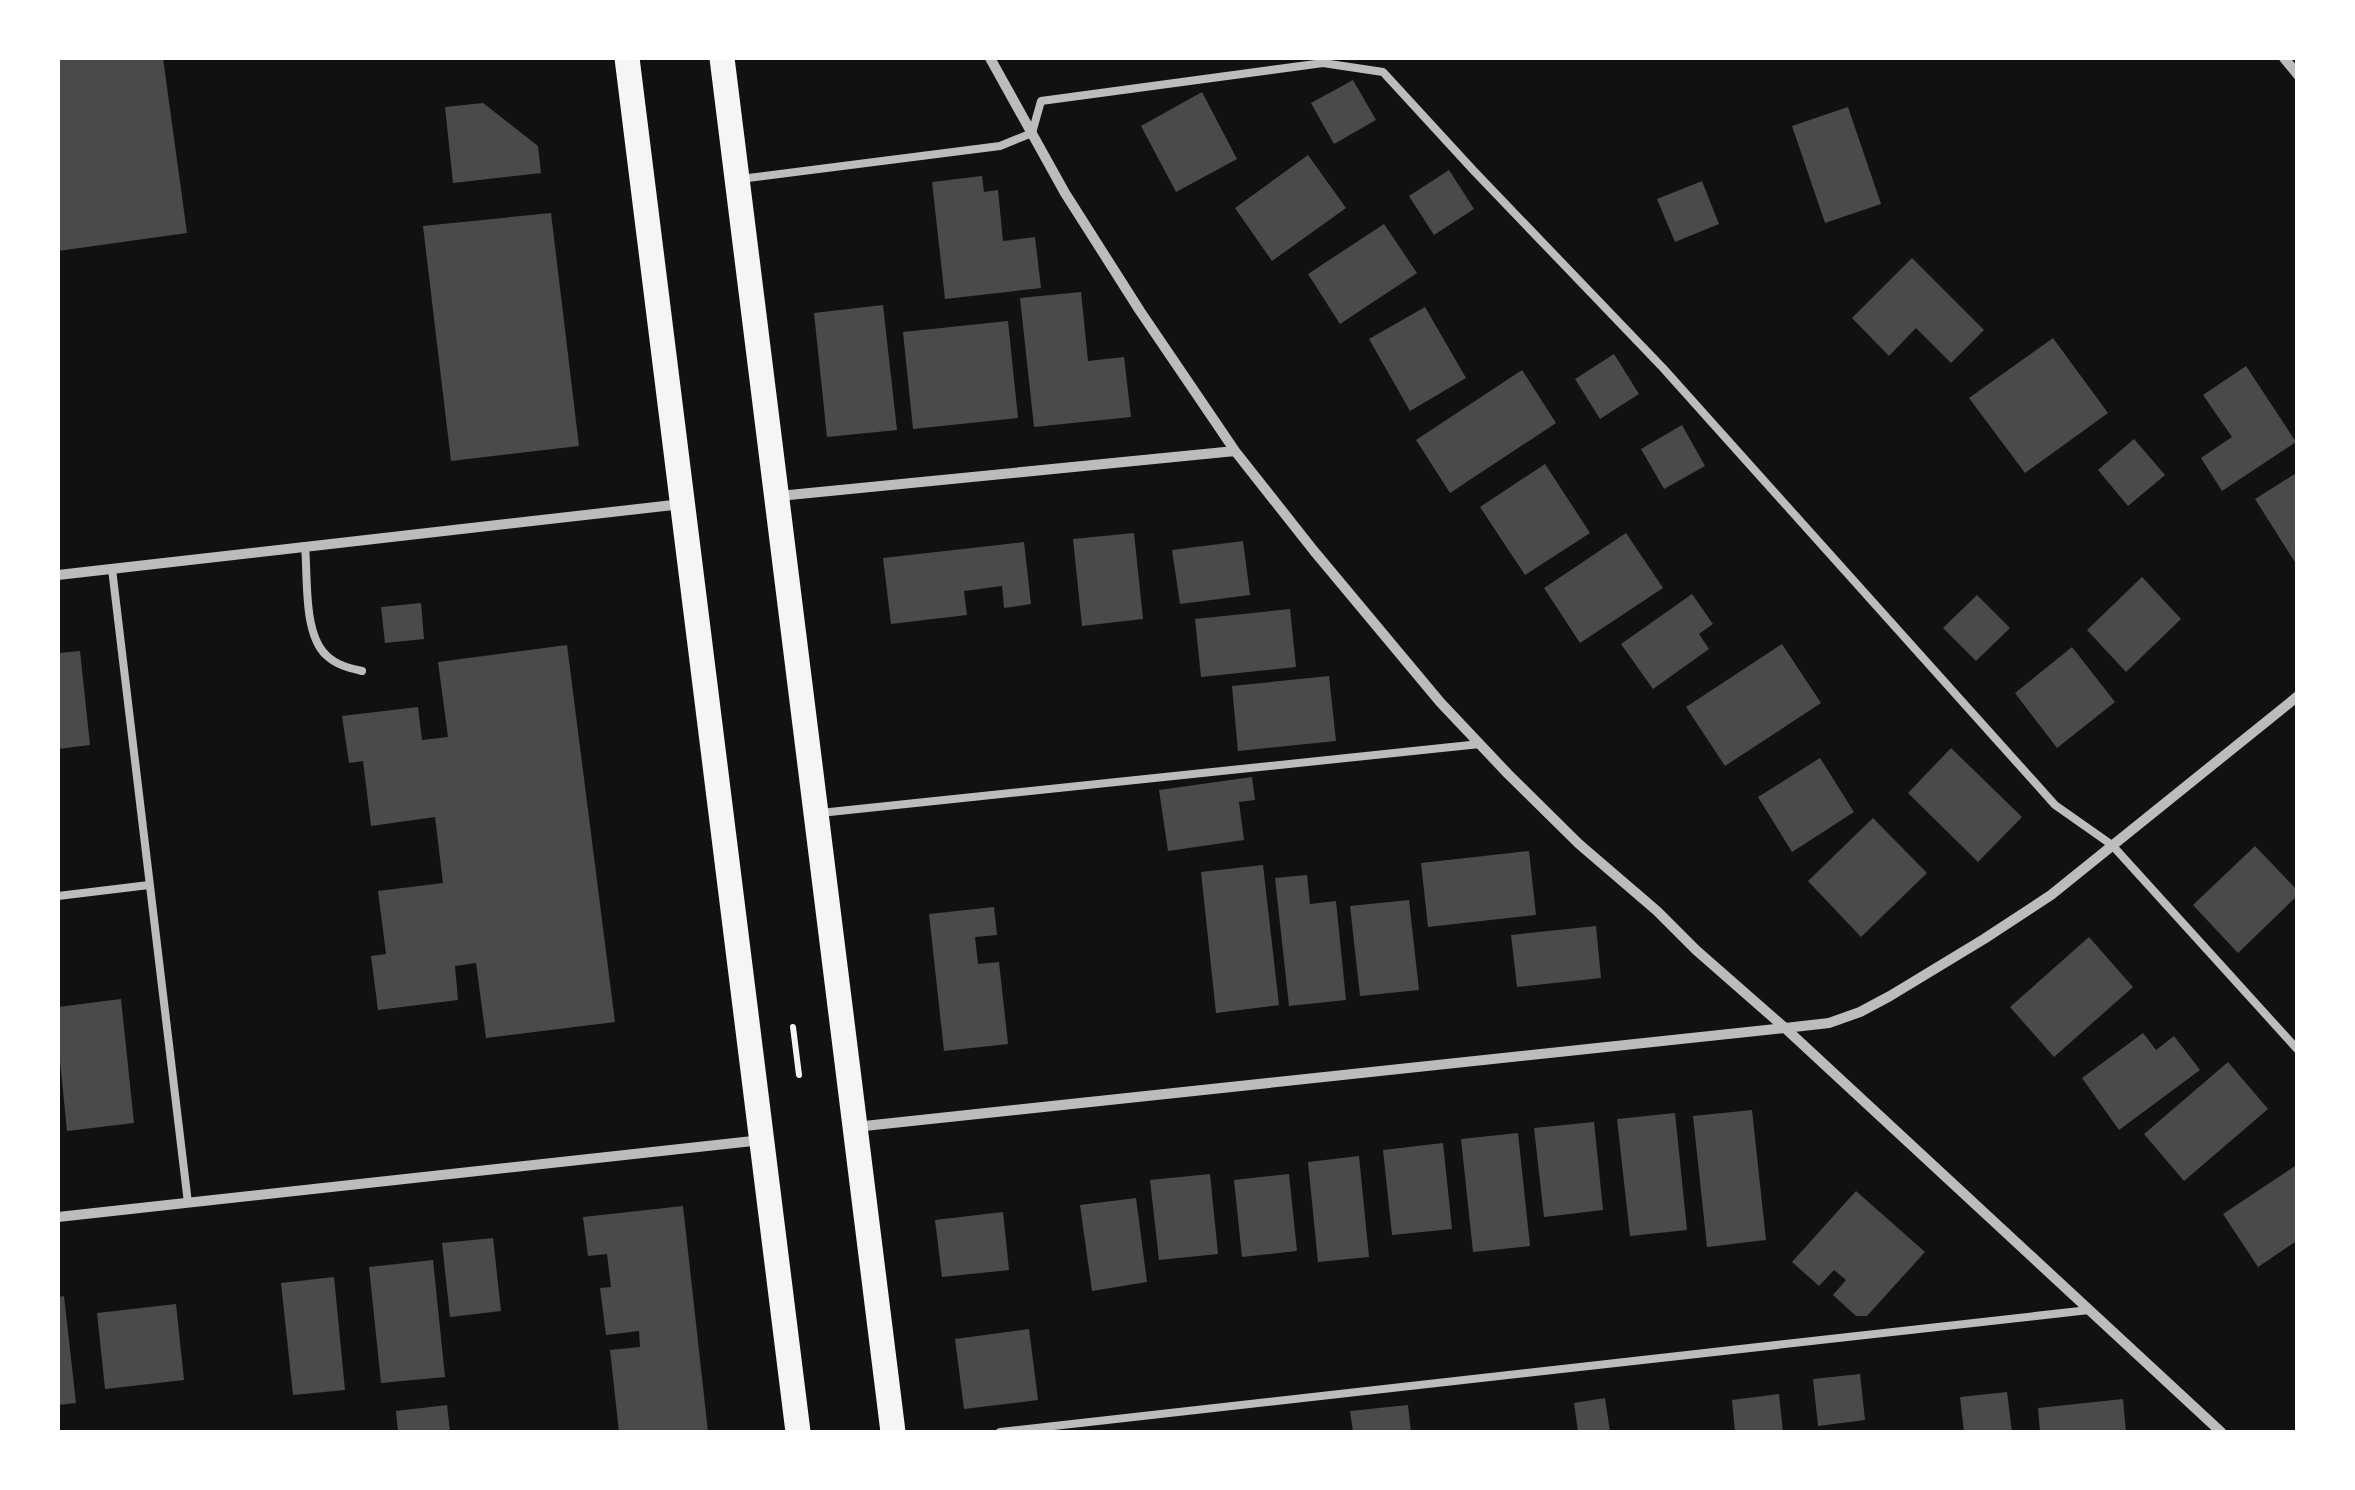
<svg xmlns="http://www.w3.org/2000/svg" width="2355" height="1490" font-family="Commissioner,sans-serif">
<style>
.building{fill:#4a4a4a}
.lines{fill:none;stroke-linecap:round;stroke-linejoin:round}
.path{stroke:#f5f5f5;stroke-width:6}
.service{stroke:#bcbcbc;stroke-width:8}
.minor{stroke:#bcbcbc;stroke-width:10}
.primary{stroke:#f5f5f5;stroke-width:25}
</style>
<rect width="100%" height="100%" fill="#111"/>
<path class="building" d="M58,58H163L187,233L58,251Z
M1353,80L1376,120L1334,144L1311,103Z
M1202,92L1237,159L1176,192L1141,126Z
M483,103L538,146L541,173L453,183L445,107Z
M1848,107L1881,204L1825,223L1792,126Z
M1308,155L1346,208L1272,261L1235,208Z
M1449,170L1474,209L1434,235L1409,196Z
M982,176L984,192L998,190L1003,241L1035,237L1041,288L945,299L932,182Z
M1702,181L1719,224L1675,242L1657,199Z
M551,213L579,446L451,461L423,226Z
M1384,224L1417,273L1340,324L1308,274Z
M1912,258L1984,330L1951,363L1916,328L1889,356L1852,318Z
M1081,292L1088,361L1124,357L1131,417L1034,427L1020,298Z
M883,305L897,430L827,437L814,313Z
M1425,307L1466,378L1410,411L1369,339Z
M1008,321L1018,418L913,429L903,332Z
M2053,338L2108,413L2025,473L1969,398Z
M1614,354L1639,394L1600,419L1575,379Z
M2246,366L2296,442L2222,491L2201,458L2232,437L2203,395Z
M1522,370L1556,423L1450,493L1416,440Z
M1682,425L1705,466L1664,489L1641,449Z
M2134,439L2165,475L2128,506L2098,470Z
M1545,464L1590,533L1525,575L1480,507Z
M2298,472V567L2255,499Z
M1134,533L1143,619L1082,626L1073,539Z
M1626,533L1663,588L1580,643L1544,588Z
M1243,541L1250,595L1180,604L1172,550Z
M1024,542L1031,604L1004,608L1002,586L964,591L967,615L891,624L883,558Z
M2142,577L2181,619L2126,672L2087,630Z
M1692,594L1713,624L1699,634L1709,649L1653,689L1621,644Z
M1977,595L2010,628L1976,661L1943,628Z
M421,603L424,639L385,643L381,607Z
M1290,609L1296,667L1201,677L1195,619Z
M1782,644L1821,703L1725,766L1686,707Z
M567,645L615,1022L486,1038L476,963L455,966L458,1000L378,1010L371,956L386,954L378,891L443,883L435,817L371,826L363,761L349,763L342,716L418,707L422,740L448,737L438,662Z
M2072,647L2115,702L2057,748L2015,693Z
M80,651L90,745L58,749V653Z
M1329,676L1336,741L1238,751L1232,686Z
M1951,748L2022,817L1978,862L1908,793Z
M1820,758L1854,812L1792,852L1758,797Z
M1252,777L1255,800L1239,802L1244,840L1168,851L1159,790Z
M1873,818L1927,873L1861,937L1808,881Z
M2255,846L2298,891V895L2238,953L2193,905Z
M1529,851L1536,915L1428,927L1421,863Z
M1263,865L1279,1005L1216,1013L1201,872Z
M1307,875L1310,904L1336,901L1346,1000L1289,1006L1275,878Z
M1409,900L1419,990L1360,996L1350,906Z
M994,907L997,935L975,937L978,964L999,962L1008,1044L944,1051L929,914Z
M1596,926L1601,978L1517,987L1511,935Z
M2089,937L2133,987L2054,1057L2010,1007Z
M121,999L134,1123L67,1131L58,1041V1007Z
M2143,1033L2156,1050L2174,1036L2200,1070L2119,1130L2082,1078Z
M2228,1062L2268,1109L2184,1181L2144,1134Z
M1752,1110L1766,1240L1707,1247L1693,1116Z
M1675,1113L1687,1230L1630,1236L1617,1119Z
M1594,1122L1603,1210L1544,1217L1534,1128Z
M1518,1133L1530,1246L1473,1252L1461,1139Z
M1443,1143L1452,1229L1392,1235L1383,1150Z
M1359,1156L1369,1257L1318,1262L1308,1162Z
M2298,1164V1240L2258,1267L2223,1214Z
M1210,1174L1218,1254L1159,1260L1150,1180Z
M1289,1174L1297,1251L1242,1257L1234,1180Z
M1856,1191L1925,1252L1867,1316H1856L1833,1295L1846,1280L1834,1270L1819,1286L1792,1262Z
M1136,1198L1147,1282L1092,1291L1080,1205Z
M683,1206L708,1432H619L610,1350L640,1347L639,1331L606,1335L600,1288L611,1287L607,1254L588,1256L583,1217Z
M1003,1212L1009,1270L942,1277L935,1220Z
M493,1238L501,1311L450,1317L442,1243Z
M433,1260L445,1377L381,1383L369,1267Z
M334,1277L345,1390L293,1395L281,1283Z
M64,1296L76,1403L58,1405V1297Z
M176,1304L184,1380L105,1389L97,1313Z
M1029,1329L1038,1400L964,1409L955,1339Z
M1860,1374L1865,1420L1818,1426L1813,1379Z
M2007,1392L2012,1432H1964L1960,1397Z
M1779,1394L1783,1432H1735L1732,1400Z
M1605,1398L1610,1432H1578L1574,1403Z
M2123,1399L2126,1432H2040L2038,1408Z
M447,1405L450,1432H398L396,1411Z
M1408,1405L1411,1432H1353L1350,1411Z"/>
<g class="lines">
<path class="path" d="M793,1027L799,1075"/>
<path class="service" d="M740,179L1000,146L1032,133L1041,101L1323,63L1383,72L1474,171L1663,368L2055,805L2112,845L2298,1050
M305,546C308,577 303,633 326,655C336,665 349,668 362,671
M112,569L188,1203
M820,813L1480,744
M58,896L149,885
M1000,1432L2089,1310"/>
<path class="minor" d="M990,58L1065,193L1140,311L1235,451L1314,551L1440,702L1508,774L1579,844L1657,911L1696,950L1785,1028L2221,1432
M2284,58L2298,75
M779,496L1235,451
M58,575L682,504
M855,1127L1785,1028L1829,1023L1860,1012L1890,996L1984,939L2051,895L2298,696
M58,1217L762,1140"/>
<path class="primary" d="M627,58L798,1432
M722,58L893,1432"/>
</g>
<rect width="2355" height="1490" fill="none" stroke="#ffffff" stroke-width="120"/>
</svg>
